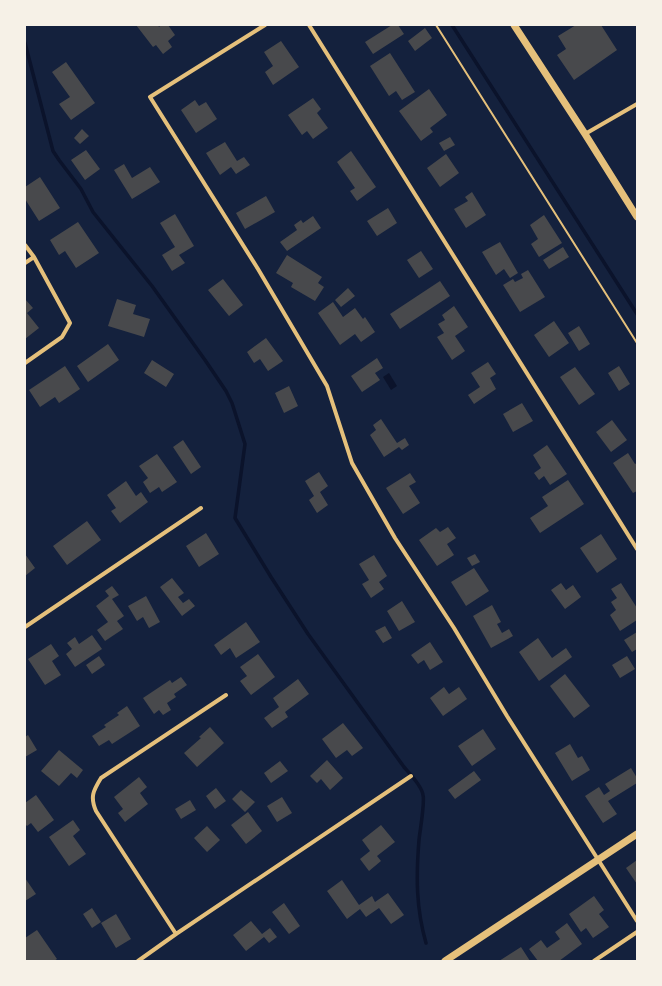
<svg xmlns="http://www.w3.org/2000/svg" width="662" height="986" font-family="Overpass,sans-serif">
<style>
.water{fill:#0b132b}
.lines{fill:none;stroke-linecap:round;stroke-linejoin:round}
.stream{stroke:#0b132b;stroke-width:3.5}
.building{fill:#48494c}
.path{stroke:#e5c07b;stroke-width:2}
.minor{stroke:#e5c07b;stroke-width:4}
.secondary{stroke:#e5c07b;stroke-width:7}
.primary{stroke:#e5c07b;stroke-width:7}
</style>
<rect width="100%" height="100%" fill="#14213d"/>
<path class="water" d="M389,373L397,386L391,390L383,377Z"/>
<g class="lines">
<path class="stream" d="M452,25L637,314
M25,43L53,151L59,160L81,189L93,212L152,286L205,360L226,391L232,403L245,444L235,518L271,577L308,634L404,767C410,774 422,786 423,795C425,803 420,830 419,840C416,877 416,908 426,943"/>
</g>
<path class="building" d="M136,25H158L159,27L161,25H168L175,35L168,41L172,47L163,54L156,45L153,47Z
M392,25H398L404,34L373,54L365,42Z
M576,25H601L617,50L574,80L557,55L566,49L558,36Z
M425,28L432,38L415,51L408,41Z
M281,41L299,67L273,85L265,72L273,66L264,52Z
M390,53L415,92L402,100L396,91L389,96L370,66Z
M66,62L95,103L71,120L59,104L70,97L52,72Z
M429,89L447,115L430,128L433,132L421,141L399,111Z
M313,98L321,109L317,113L328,128L313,139L307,131L302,135L288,115Z
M195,100L199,106L206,102L217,119L196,133L181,110Z
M82,129L89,136L80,144L74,138Z
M450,137L455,145L444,151L439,143Z
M225,142L237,161L244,157L250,165L236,174L231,167L220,175L206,153Z
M86,150L100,169L85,180L71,160Z
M351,151L376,187L357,201L350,191L355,188L337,162Z
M446,154L459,173L440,187L427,168Z
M124,164L132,178L150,167L160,182L132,199L114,170Z
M40,177L60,208L39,221L25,199V187Z
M472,192L486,215L466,228L454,209L468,201L465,197Z
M266,196L275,212L245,229L236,213Z
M388,208L397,223L377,236L367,221Z
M175,214L194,246L179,255L185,263L172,271L162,255L175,247L160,223Z
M544,215L562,243L539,257L531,244L538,239L530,225Z
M313,216L321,228L287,251L280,242L297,230L294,225L301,220L303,223Z
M78,222L99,253L76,268L65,251L59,255L50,240Z
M500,242L518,273L510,278L504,269L496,275L482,252Z
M563,247L569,257L549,269L543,260Z
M421,251L433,269L419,278L407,260Z
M287,255L322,277L318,283L324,287L315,301L291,287L293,283L276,273Z
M528,270L545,297L520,312L503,285L513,279L515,282L523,278L521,274Z
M223,279L243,305L229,316L208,290Z
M440,281L450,296L400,329L390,314Z
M348,288L355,296L341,307L335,300Z
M25,299L33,308L27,313L39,328L25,339Z
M117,299L136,305L133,314L150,319L144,337L108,326Z
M333,302L343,317L355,308L363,319L365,317L375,332L361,342L355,334L340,345L318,313Z
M454,306L468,327L455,336L465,351L452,360L437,337L444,333L438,324L445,320L442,315Z
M554,321L569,343L549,357L534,335Z
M579,326L590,344L579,351L568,333Z
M266,338L283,361L268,371L260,359L254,363L247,352Z
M108,344L119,360L88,382L77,366Z
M377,358L383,368L375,373L380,380L362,392L351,376Z
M152,360L174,374L166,387L144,373Z
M488,362L496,374L490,378L496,389L474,404L468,395L480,387L471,373Z
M65,366L80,389L59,403L55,397L40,407L29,390Z
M619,366L630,384L619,391L608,373Z
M575,367L595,394L579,405L560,377Z
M289,386L298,406L284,413L275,393Z
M522,403L533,421L513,432L503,414Z
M381,419L397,443L405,438L409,445L402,450L399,447L384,457L370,435L376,430L373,425Z
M612,420L627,440L611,452L596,432Z
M183,440L201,467L191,474L173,447Z
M547,445L567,474L550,485L544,476L539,480L534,473L541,468L533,455Z
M628,453L635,464L637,463V491L633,493L613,463Z
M157,454L177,482L162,492L159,487L150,493L143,482L148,478L139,466Z
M319,472L328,486L320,492L328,505L317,513L309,500L314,496L305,481Z
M410,473L416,482L409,486L420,503L403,514L386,488Z
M568,480L584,504L540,533L530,518L548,506L542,497Z
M126,481L136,496L141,492L148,502L120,523L111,511L116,508L107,495Z
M87,521L101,540L67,565L53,546Z
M448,527L456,538L447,544L454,555L437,566L419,540L436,528L440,532Z
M206,533L219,554L199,567L186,546Z
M601,534L617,559L597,573L580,548Z
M25,554L35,568L25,576Z
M475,554L480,562L472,566L467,558Z
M374,555L387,576L379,582L384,589L371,598L362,584L369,580L359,564Z
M474,568L489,591L466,606L451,582Z
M172,578L184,593L178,597L183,603L189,599L195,606L182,616L160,587Z
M561,583L566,590L573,585L581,597L565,609L551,590Z
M621,583L637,608V620L620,631L610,615L616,610L611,602L617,598L611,589Z
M112,586L119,595L112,599L124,616L117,621L123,629L105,641L97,630L108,622L96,606L109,596L105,591Z
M146,596L160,622L149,628L143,617L137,621L128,606Z
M402,601L415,622L399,631L387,611Z
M492,605L501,622L497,624L502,633L509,629L513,636L491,648L473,616Z
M246,622L260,642L236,658L230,648L221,655L214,645Z
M385,626L392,638L383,643L375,631Z
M637,632V649L632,652L624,640Z
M92,635L102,649L75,667L66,654L72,649L67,643L75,637L79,644Z
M538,638L552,658L566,648L572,657L539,681L519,652Z
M430,642L443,662L430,670L424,660L418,664L411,655Z
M51,644L59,656L52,661L61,675L45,685L28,659Z
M258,654L275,677L251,695L240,681L247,676L240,667Z
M99,656L105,665L92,674L86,665Z
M627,656L635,669L620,678L612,665Z
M565,674L590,706L574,718L550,686Z
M181,677L187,685L174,694L176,697L167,703L171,710L163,715L159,710L154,714L143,698L170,680L172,683Z
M298,679L309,694L285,712L288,717L272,728L264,718L279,707L273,698Z
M444,687L449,694L459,687L467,699L443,716L430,698Z
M127,706L140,726L112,744L109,740L99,746L92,736L106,727L104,725L119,715L117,713Z
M343,723L363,748L352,756L347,750L336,758L322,739Z
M210,727L224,743L197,767L184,753L201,738L199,737Z
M483,729L496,749L472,766L458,746Z
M28,735L37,750L25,757V737Z
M570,744L578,758L582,756L590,770L572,781L555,753Z
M59,750L83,770L77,778L71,773L59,786L41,771Z
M327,760L343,778L330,790L321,779L317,783L310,776Z
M280,761L288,771L271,783L264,773Z
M631,768L637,778V783L608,801L617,814L603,823L585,796L599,787L604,795L610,791L605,784Z
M474,771L481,780L455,799L448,790Z
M139,777L147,787L140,793L148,804L125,822L118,813L123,809L114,797Z
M216,788L226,801L215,809L206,796Z
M241,790L255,802L245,812L232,799Z
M36,795L54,820L38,832L31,823L27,826L25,824V803Z
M282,797L292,813L277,822L267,806Z
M190,800L196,810L181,819L175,809Z
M248,812L262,831L246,844L231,825Z
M73,820L80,830L73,836L86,854L69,866L49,837Z
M381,825L395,842L377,856L381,861L369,871L360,859L370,851L362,840Z
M207,826L220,840L207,852L194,838Z
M637,860V884L626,868Z
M25,878L36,894L25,901Z
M342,880L359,905L372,896L375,902L388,893L404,915L391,924L379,908L366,917L360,909L347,919L327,891Z
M594,896L604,910L599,914L609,927L593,938L586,928L581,932L569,914Z
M284,903L300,926L289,934L272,912Z
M92,908L101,922L92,928L83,914Z
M116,914L131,939L116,948L101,923Z
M251,921L262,934L270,928L277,937L269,943L264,937L246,951L233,935Z
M567,923L582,944L559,961H538L529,949L541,940L547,948L560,939L555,932Z
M37,930L57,959L54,961H25V938Z
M521,947L530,961H499Z"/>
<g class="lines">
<path class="path" d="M436,25L637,343"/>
<path class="minor" d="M265,25L150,97L258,269L327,386L352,463L395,538L454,628L507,716L637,921
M309,25L637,549
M585,134L637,104
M25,245L34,257L70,323L62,337L25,363
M25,263L34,257
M25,627L201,508
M176,934L96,811C90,797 93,791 101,778L226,695
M138,961L176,934L411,776
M594,961L637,932"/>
<path class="secondary" d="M445,961L637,834"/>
<path class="primary" d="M514,25L585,134L637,217"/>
</g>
<rect width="662" height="986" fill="none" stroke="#f6f1e7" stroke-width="52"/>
</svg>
